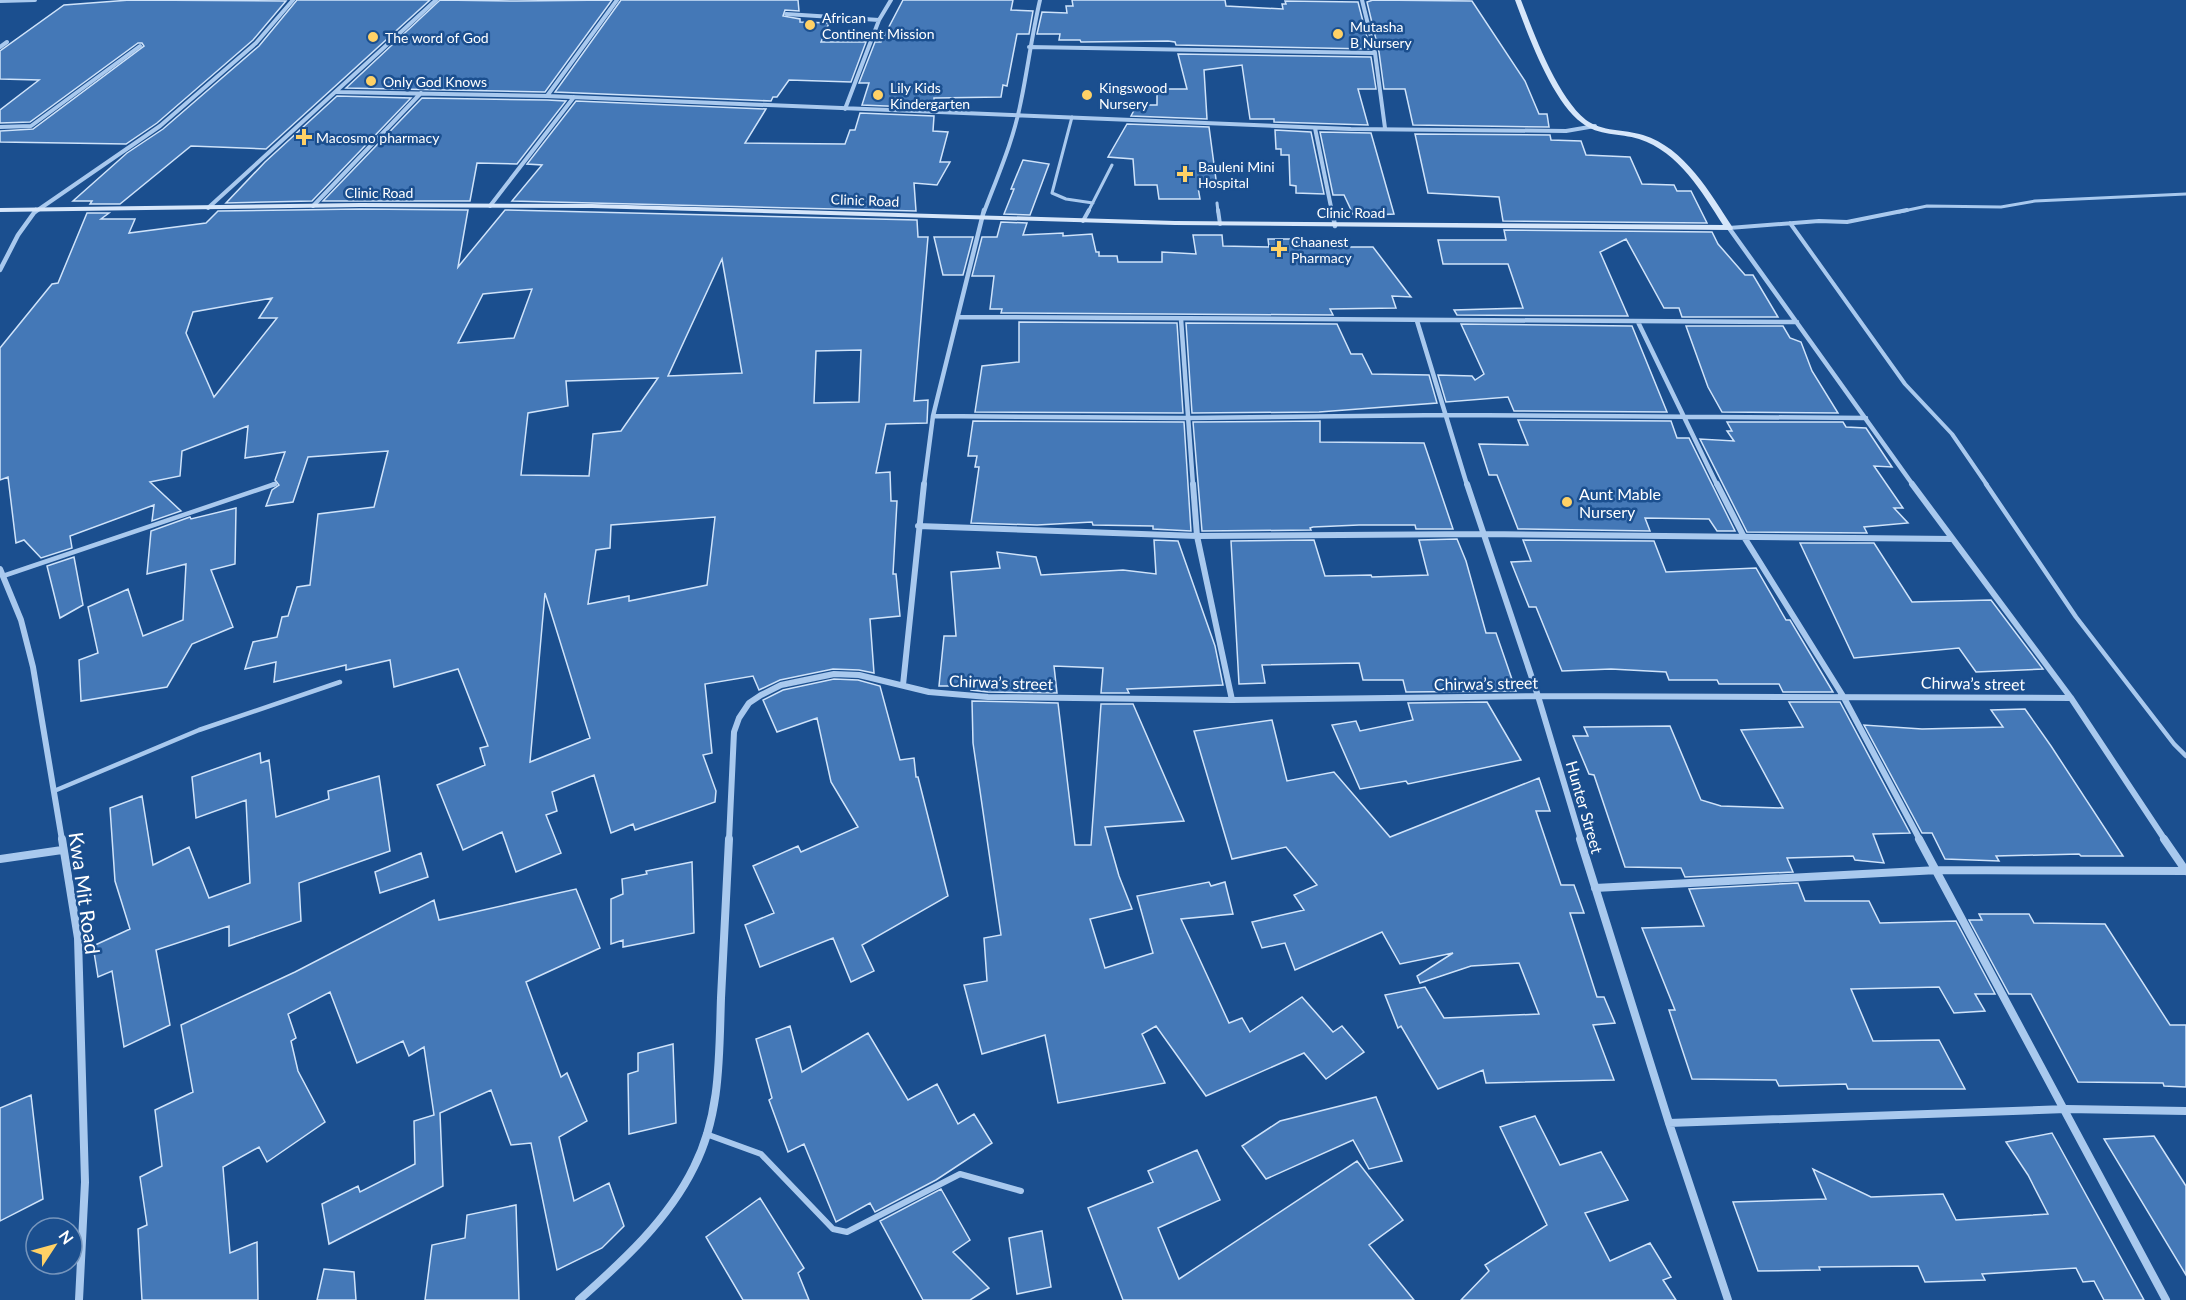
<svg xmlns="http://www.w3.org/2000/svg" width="2186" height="1300" font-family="Lato,sans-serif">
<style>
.building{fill:#4478b7;stroke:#cfe3fa;stroke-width:1.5;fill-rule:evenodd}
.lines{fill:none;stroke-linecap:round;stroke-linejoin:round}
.lane-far3{stroke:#a9c9ee;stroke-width:3}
.lane-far2{stroke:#a9c9ee;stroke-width:4}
.lane-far1{stroke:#a9c9ee;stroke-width:4.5}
.lane{stroke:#a9c9ee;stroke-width:6}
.street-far3{stroke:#a9c9ee;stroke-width:4}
.street-far2{stroke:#a9c9ee;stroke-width:4.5}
.street-far1{stroke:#a9c9ee;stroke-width:6}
.street{stroke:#a9c9ee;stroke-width:8}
.secondary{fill:#d6e6fa;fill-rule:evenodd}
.poi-dot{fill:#ffd166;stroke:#1b4f8f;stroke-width:2}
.labels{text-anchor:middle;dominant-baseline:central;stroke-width:5;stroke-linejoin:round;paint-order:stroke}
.far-poi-label{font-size:14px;fill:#fff;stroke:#1b4f8f;text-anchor:start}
.far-street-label{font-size:14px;fill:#fff;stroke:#1b4f8f}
.poi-label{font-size:16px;fill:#fff;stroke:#1b4f8f;text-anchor:start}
.street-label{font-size:16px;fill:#fff;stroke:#1b4f8f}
.near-street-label{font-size:20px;fill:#fff;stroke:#1b4f8f}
</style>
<rect width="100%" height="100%" fill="#1b4f8f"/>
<path class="building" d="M130,0L286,1L253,40L157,123L126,144L0,142V131L33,129L144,46L142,43H138L30,122L0,123V110L39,80L0,79V51L64,5Z
M297,0H430L266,149L191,146L120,204H90L92,201H73L127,153L163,129L259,46Z
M440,0L517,1L612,0L545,92L346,88Z
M621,0H798L799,11L785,10L783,16L800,19V22L829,23L821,42H866L851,82L789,80L777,97H773L771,101L555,92Z
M903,0H1013L1011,10L1033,11L1029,34H1017L1007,86L1003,85L1001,97L934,98V108L862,105L869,83H859L875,42H881Z
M1072,0H1225L1226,6L1283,9L1282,4H1286L1285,1L1358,2L1370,49L1176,45L1175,42L1168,41L1081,42L1080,40H1059L1060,34H1037L1042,12L1067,13L1066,6H1073Z
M1373,0L1472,1L1525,81L1539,114H1547L1549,127L1413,125L1405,89H1384L1379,52L1367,2Z
M1178,54L1371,57L1376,89H1358L1368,125L1274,122V119H1250L1242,65L1204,70L1207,119L1131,116L1137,105H1157V89H1187Z
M337,96L411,98L312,201L226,203L265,162Z
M422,98L547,100L566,101L517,164L477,163L470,201H323Z
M576,101L766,109L745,143L845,144L850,130H855L860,113L934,116L933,131L948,132L940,162H950L937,185L914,183L916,211L512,201L542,165L527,164Z
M1127,124L1209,127L1217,187H1198L1200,199H1159L1157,185H1135L1133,159L1108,157Z
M1275,130L1311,132L1324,194L1296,193V186L1290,185L1289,155H1281V149H1276Z
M1320,132L1371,133L1394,214L1354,216L1344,195H1333Z
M1415,134L1550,135L1551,140L1581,141L1586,155L1630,157L1642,184L1674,185L1677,191H1691L1707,223L1503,221L1499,197L1428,193Z
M1023,160L1049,164L1042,183L1030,215L1004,214L1014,189H1011Z
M360,209L468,210L458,267L505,210L917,220L918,237H928L914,401L928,400L927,423L886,424L876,473L890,472L891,501H897L893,574H896L900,616L870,619L874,673L859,670L833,669L780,680L759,690L753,676L705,684L712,753L703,755L716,791L715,802L635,830L633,824L611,833L594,775L552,792L557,811L546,815L561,853L516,872L502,832L463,850L437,785L485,765L480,748L488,746L458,669L394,687L390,660L346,670V665L274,682L276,662L245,669L253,642L277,637L282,617L288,616L297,587L310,585L318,514L374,507L388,451L308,457L293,502L266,506L272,490L279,485L275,480L285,452L245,458L248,426L182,451L180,476L150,482L181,511L152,521L154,505L70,536L72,548L41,558L24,540L16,543L8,477L0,480V348L52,284L58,283L87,213H109L101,219H135L129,233L206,223L218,211ZM722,259L742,373L668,376ZM532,289L514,338L458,343L483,294ZM272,298L259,318H277L214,397L186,333L193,312ZM861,350L859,402L814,403L816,351ZM658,378L621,431L593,434L589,476L521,475L528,413L568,406L566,381ZM715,517L707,585L629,601V596L588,604L596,550L610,548L611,525ZM545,593L590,738L530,762Z
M1001,222L1027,223L1023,235L1063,233V236L1092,234L1096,252H1099V256H1117L1118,262H1162V252L1196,254L1193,235H1222L1223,246L1269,247L1268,239H1296L1298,247H1373L1411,297L1392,296L1396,308L1330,309L1333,315L1001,313L1002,309H990L994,276H972L982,237H997Z
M1504,230L1712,232L1718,244L1745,275H1753L1778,317H1682L1679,308H1664L1626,239L1600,252L1628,316L1457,315L1454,310L1523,308L1508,264H1443L1438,240H1506Z
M934,237H973L963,275H943Z
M1019,322L1177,323L1183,413L975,412L982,366L1019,362Z
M1186,323L1337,324L1351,354H1362L1372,374L1429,375L1437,403L1319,412L1192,413Z
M1461,324L1632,326L1667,412L1514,411L1508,397L1446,402L1438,375L1472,376L1475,380L1484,374Z
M1686,326H1783L1790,338L1801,342L1812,371L1838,413L1722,412L1708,387Z
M1518,420L1671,421L1677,438H1689L1735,531H1717L1709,519L1645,518L1650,531L1518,529L1497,475H1489L1479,444L1528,445Z
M973,421L1184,422L1191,531L1153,529V526L1093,525L1092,522L1037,525L971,523L979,467H975L977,456H968Z
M1320,421V442L1424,443L1453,529H1416L1415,525H1359L1313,527L1310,528L1311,530L1202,531L1193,422Z
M1727,422H1843L1846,427L1866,428L1892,467L1874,466L1903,508H1894L1908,523L1864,527L1867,533L1747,532L1700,439L1734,441L1727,431H1732Z
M236,508L235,564L211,570L233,627L192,644L167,687L81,701L79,660L98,653L88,607L128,589L143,636L183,620L186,564L147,574L151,531L190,517L191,519Z
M1457,539L1466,561L1486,633H1496L1516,691L1406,692L1403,680H1363L1359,663L1262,665L1265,683L1239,684L1231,541L1314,540L1325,576L1371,575L1372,577L1428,575L1419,540Z
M1154,540L1178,541L1215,646L1223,685L1127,689L1129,693H1101L1103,668L1054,666L1057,693L988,692L971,690V686H939L944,636H956L951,572L1000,568L997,552L1036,557L1041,575L1123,570L1156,574Z
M1523,540L1654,541L1666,572L1756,568L1786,620H1790L1833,692H1783L1779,684H1719L1717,680H1669L1666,672L1611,669L1562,671L1536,607H1529L1511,562L1531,561Z
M1800,543H1874L1912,602L1991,600L2043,669L1976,672L1959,648L1854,658Z
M74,557L83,605L60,618L47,566Z
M834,679L858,680L880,686L900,760L914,758L916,777H918L948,896L862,945L874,971L851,982L833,938L760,967L745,925L774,913L753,866L798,846L801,852L858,827L831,782L817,718L777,732L763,700L783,690Z
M972,701L1058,703L1075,845H1091L1101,704H1133L1184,821L1105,827L1119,876L1132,909L1090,919L1105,968L1153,953L1137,896L1209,882L1211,886L1225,882L1233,914L1181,919L1229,1023L1242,1018L1250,1032L1302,997L1333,1032L1342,1026L1364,1052L1326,1079L1304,1053L1206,1096L1156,1026L1142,1034L1165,1083L1058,1103L1045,1035L982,1054L964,985L987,981L984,938L1001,935L973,743Z
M1487,702L1521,760L1408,784L1406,781L1360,789L1332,725L1356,721L1360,731L1413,720L1408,703Z
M1789,702H1840L1847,715L1910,833L1873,834L1884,863L1855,860L1853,856L1787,858L1793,872L1685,877L1681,868L1625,867L1594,775L1589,774L1573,736H1588L1584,727L1670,726L1701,800L1721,806L1783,808L1741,730L1803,727Z
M2025,709L2051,746L2123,856H2081L2079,854L1996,856L1999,861L1945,859L1932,833H1922L1864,725L1922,729L2003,727L1991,710Z
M1272,720L1287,781L1334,772L1390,837L1539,778L1550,811H1536L1561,885H1574L1584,913H1570L1597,997H1604L1615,1023L1593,1025L1614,1080L1486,1083L1483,1070L1438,1089L1401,1026L1398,1028L1385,995L1425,987L1444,1018L1539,1014L1519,963L1471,966L1420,983L1417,976L1453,953L1400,964L1382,932L1295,970L1285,943L1262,948L1252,922L1304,910L1294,895L1317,885L1286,847L1232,859L1194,731Z
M260,753L261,763L269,760L276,817L329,799L328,791L379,776L390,851L299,883L301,921L229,946V926L156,950L170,1025L124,1047L112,971L98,977L93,946L130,929L115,881L110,808L142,796L153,865L189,847L209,898L250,883L246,800L196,818L192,777Z
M421,853L428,877L380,893L375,872Z
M692,862L694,933L623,947V940L611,944V899L623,894L622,879L647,874L646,871Z
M1798,883L1805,901H1869L1880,923L1956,921L1995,994H1975L1985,1011L1954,1013L1939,987L1851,989L1873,1041L1939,1040L1965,1089H1848L1846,1084L1779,1086L1776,1080L1692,1079L1669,1010H1675L1642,928L1704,926L1689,889Z
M576,889L600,948L526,982L561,1077L567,1073L587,1121L559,1137L574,1201L609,1183L624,1226L602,1248L557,1270L531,1143L511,1145L491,1090L440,1113L443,1186L329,1244L322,1204L358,1186L360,1192L415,1164L414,1121L434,1115L424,1047L409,1056L403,1041L357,1063L330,992L288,1014L296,1038L291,1041L298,1071L325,1122L267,1162L259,1147L223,1167L230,1253L257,1242L258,1300H142L138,1229L147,1225L140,1177L162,1166L155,1110L193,1092L181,1025L295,972L434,900L439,920Z
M1979,914H2029L2034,923L2105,924L2170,1025H2186V1087L2164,1086L2163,1083L2078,1082L2031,994H2009L1969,920H1982Z
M790,1026L802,1072L868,1033L908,1100L937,1084L958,1124L974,1114L992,1143L936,1180L875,1212L870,1203L836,1222L804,1144L788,1152L769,1100L772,1098L756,1039Z
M673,1044L676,1123L629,1134L628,1074L638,1071V1053Z
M31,1095L43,1199L0,1221V1108Z
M1376,1097L1402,1161L1369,1169L1353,1140L1266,1179L1242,1146L1280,1121Z
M1535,1116L1560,1165L1601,1152L1628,1200L1585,1213L1610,1261L1650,1243L1671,1277L1663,1280L1676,1300H1461L1489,1271L1485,1265L1547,1225L1500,1127Z
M2052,1133L2144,1300H2104L2094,1281L2083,1282L2076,1268L1982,1274L1985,1280L1925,1282L1918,1266L1819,1267L1820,1270L1758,1271L1733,1202L1826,1199L1813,1169L1871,1197L1943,1194L1956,1220L2048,1214L2028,1175L2006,1142Z
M2154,1136L2186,1186V1275L2104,1139Z
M1197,1150L1220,1200L1158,1228L1179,1279L1357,1161L1403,1220L1369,1245L1414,1300H1123L1088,1208L1153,1182L1148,1171Z
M941,1189L970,1240L953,1252L989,1288L970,1300H923L880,1221Z
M760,1198L804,1268L798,1273L809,1300H743L706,1237Z
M516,1205L519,1300H425L432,1245L465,1238L467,1215Z
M1042,1231L1051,1287L1017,1294L1009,1238Z
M324,1269L354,1272L356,1300H317Z"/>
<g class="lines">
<path class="lane-far3" d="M1072,117L1052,193L1066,199L1093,203
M1217,203L1218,212
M1088,212L1112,165
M1899,212L1927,206L2001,207L2035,201L2186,194"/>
<path class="lane-far2" d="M1218,210L1220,224
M1083,221L1089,210
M1790,223L1905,384L1952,434L1987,485
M1729,228L1819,221L1847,222L1907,210
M272,485L275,484"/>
<path class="lane-far1" d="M1986,484L2076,617L2174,744L2186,756
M3,576L275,484
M54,791L199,730L340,682"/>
<path class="lane" d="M706,1134L761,1154L833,1229L847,1232L960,1174L1021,1191"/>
<path class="street-far3" d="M1362,0L1375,53L1385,128
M0,1L35,0
M786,14L879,20
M0,47L7,42
M1029,47L1375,53
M336,92L547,96L1351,129L1566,131L1595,126
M547,96L617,0
M845,109L879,20L891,0
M0,127L31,126L140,46
M1315,128L1332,212
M313,206L421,93
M490,206L574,97
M208,208L436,0
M35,212L160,126L256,43L293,0
M984,212C998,175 1014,139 1021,101C1028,67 1032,34 1040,0"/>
<path class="street-far2" d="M1332,210L1335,226
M1729,228L1913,485
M0,270L18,235L36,210
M959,317L1797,322
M1181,319L1193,485
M1417,321L1467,485
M1638,322L1717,485
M933,416L1188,418L1447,415L1866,418
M924,485L933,416L984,210"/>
<path class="street-far1" d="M1193,484L1197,536L1232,700
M1467,484L1538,696L1581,840
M1717,484L1744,537L1843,696L1920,840
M1912,484L2071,698L2165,840
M918,526L1197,536L1482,534L1952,539
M0,569L21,620L33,667L62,840
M903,685L924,484
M729,840L734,732L739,718L749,703L761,695L781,685L834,674L859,675L929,692L988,697L1232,700L1538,696L2071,698"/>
<path class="street" d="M62,839L78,938L85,1182L79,1300
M1580,839L1669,1123L1728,1300
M1919,839L2166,1300
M2164,839L2186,871
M0,859L62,850
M1595,888L1938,870L2186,871
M1669,1123L2066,1109L2186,1111
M579,1300C623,1261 668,1220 694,1167C721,1114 719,1055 721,998C724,945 726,892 729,839"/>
<path class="secondary" d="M1515,0H1521C1534,34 1557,97 1586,120C1602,132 1624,129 1643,135C1685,148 1710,193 1733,228L1732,230L1175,225L592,208L360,207L0,212V208L360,203L592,204L1175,221L1723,225C1702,192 1679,152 1639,139C1620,133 1598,136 1582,123C1552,101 1528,35 1515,0Z"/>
</g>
<g class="poi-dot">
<circle cx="810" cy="25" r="6"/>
<circle cx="1338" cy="34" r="6"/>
<circle cx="373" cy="37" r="6"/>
<circle cx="371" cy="81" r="6"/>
<circle cx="878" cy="95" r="6"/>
<circle cx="1087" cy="95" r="6"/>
<path d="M301 128h6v6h6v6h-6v6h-6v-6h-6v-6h6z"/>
<path d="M1182 165h6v6h6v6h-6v6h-6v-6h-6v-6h6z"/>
<path d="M1276 240h6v6h6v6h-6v6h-6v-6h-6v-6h6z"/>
<circle cx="1567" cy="502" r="6"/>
</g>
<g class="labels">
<g class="far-poi-label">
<text x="822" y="17">African<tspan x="822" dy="16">Continent Mission</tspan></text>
<text x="1350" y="26">Mutasha<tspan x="1350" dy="16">B Nursery</tspan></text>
<text x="385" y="37">The word of God</text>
<text x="383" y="81">Only God Knows</text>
<text x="890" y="87">Lily Kids<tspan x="890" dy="16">Kindergarten</tspan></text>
<text x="1099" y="87">Kingswood<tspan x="1099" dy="16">Nursery</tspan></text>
<text x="316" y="137">Macosmo pharmacy</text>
<text x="1198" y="166">Bauleni Mini<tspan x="1198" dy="16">Hospital</tspan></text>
<text x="1291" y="241">Chaanest<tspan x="1291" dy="16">Pharmacy</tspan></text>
</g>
<g class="far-street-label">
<text x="379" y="192">Clinic Road</text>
<text transform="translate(865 200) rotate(2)">Clinic Road</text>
<text x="1351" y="212">Clinic Road</text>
</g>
<g class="poi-label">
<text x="1579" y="493">Aunt Mable<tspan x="1579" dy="18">Nursery</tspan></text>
</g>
<g class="street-label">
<text transform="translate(1001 682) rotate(2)">Chirwa’s street</text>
<text transform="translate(1486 683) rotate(-1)">Chirwa’s street</text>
<text transform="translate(1973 683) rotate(1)">Chirwa’s street</text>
<text transform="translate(1585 807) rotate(74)">Hunter Street</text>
</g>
<g class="near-street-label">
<text transform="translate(85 893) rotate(82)">Kwa Mit Road</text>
</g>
</g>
<g transform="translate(54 1246) rotate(54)"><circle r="28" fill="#1b4f8f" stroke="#7695bc" stroke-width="1.5"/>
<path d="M0-4.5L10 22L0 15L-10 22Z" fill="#ffd166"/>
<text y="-9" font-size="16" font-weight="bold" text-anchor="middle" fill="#ffffff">N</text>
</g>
</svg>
